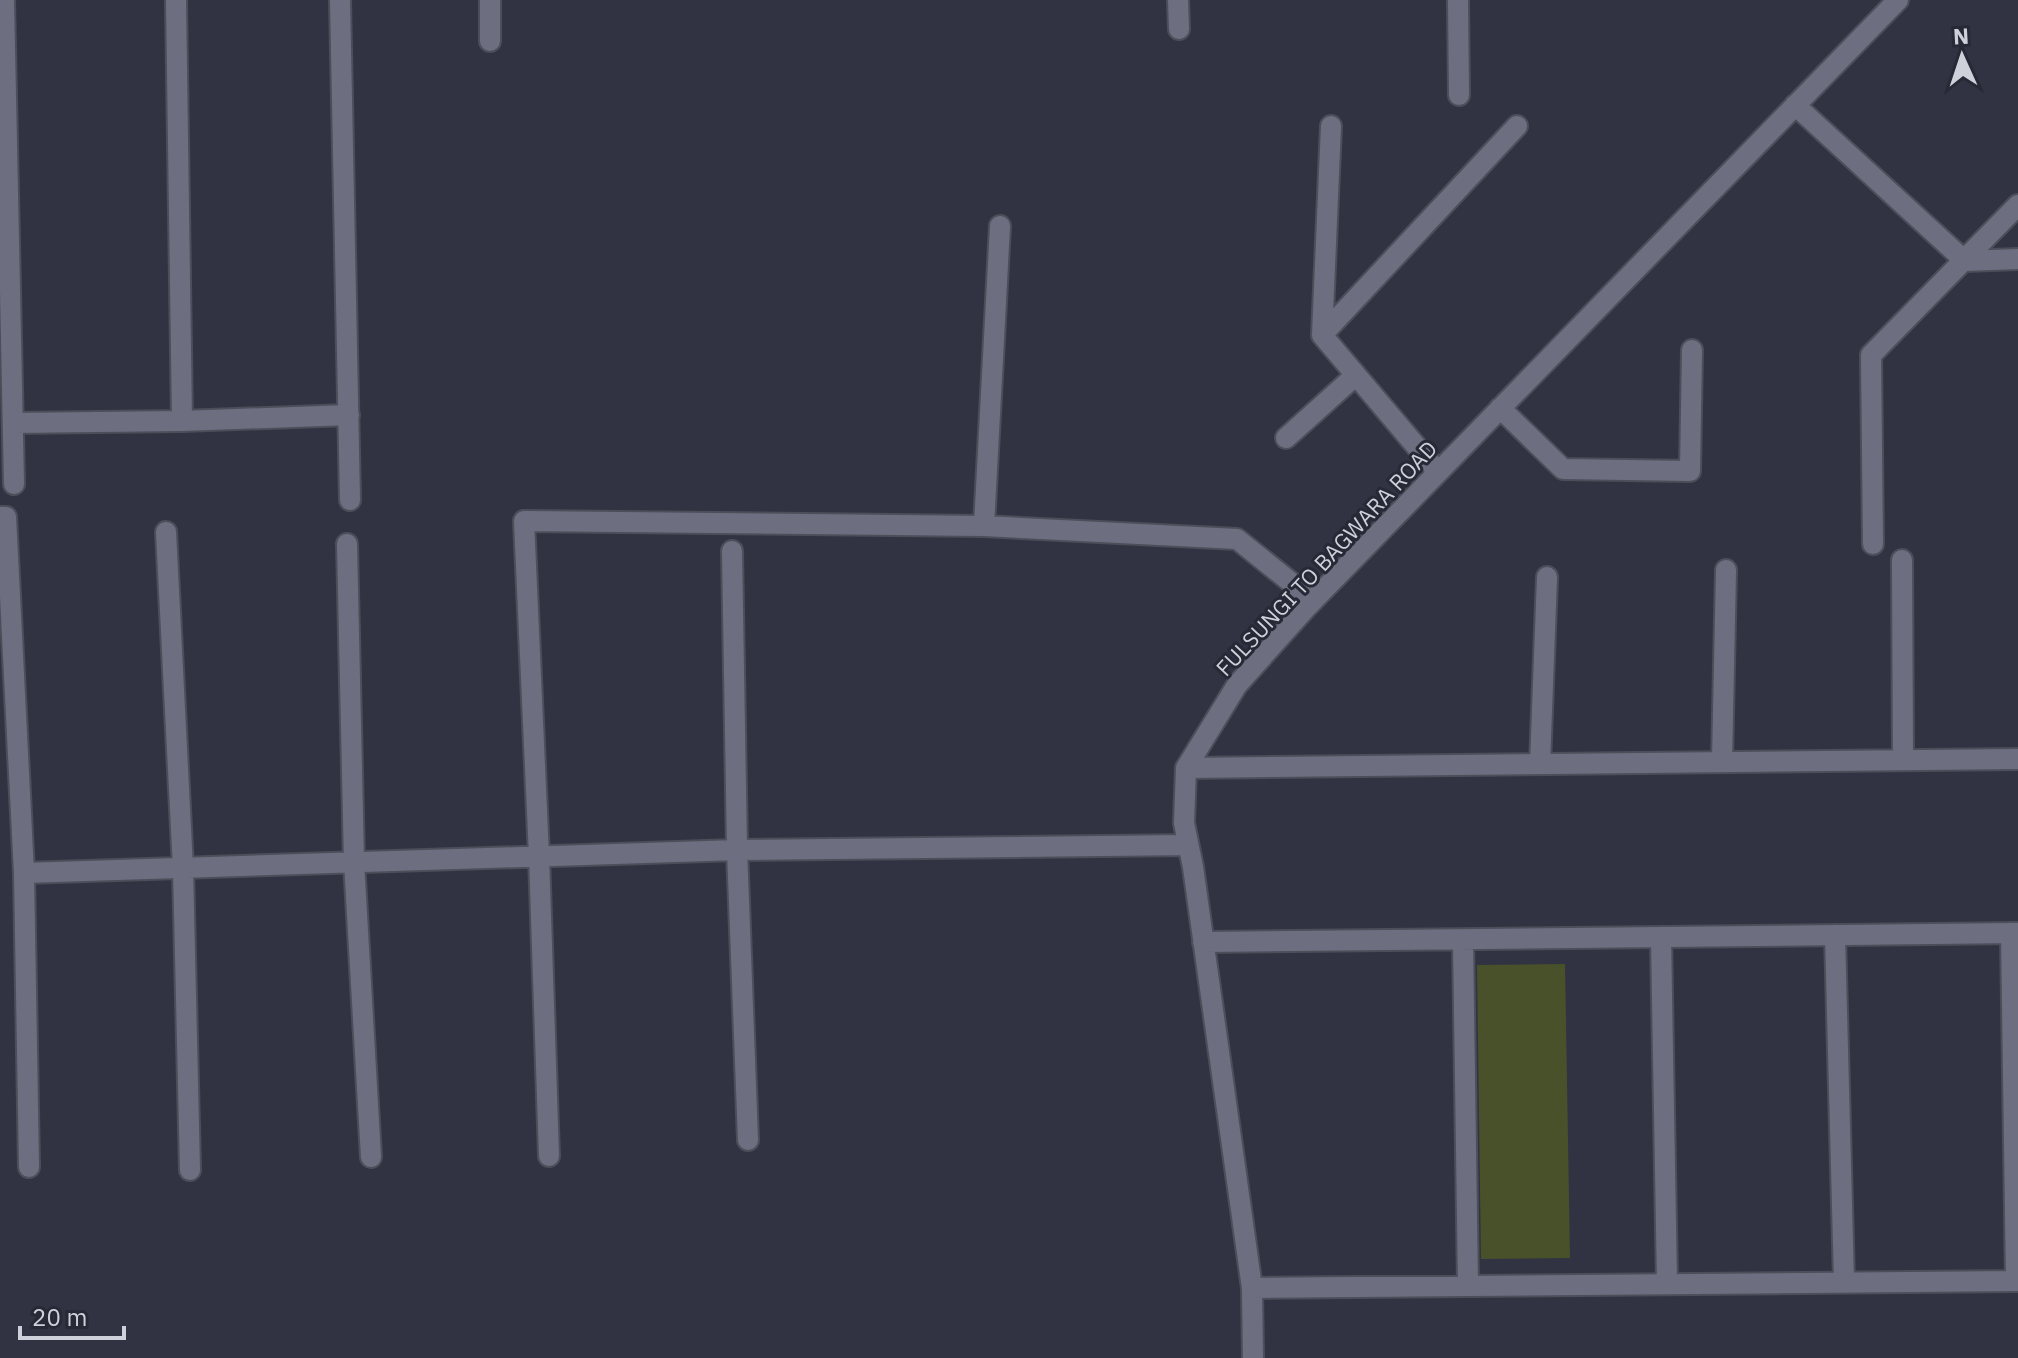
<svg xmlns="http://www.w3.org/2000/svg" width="2018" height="1358" font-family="'IBM Plex Sans',sans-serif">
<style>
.green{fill:#49512b}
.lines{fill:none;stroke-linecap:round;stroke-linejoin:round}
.minor-casing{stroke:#4c4e5a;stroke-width:24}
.minor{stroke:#6d6f80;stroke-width:20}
.labels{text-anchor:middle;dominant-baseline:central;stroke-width:6;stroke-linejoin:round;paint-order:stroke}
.street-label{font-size:22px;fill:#cfd1da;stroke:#272937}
</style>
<rect width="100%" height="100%" fill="#313342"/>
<path class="green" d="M1565,964L1570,1258L1481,1259L1477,965Z"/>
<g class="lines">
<g class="minor-casing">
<path id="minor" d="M4,0L14,484
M176,0L182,421
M340,0L350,500
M1178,0L1179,29
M1458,0L1459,95
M490,41V0
M1795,105L1965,261L2018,259
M1331,126L1322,335L1438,472
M1322,335L1517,126
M1500,408L1563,469L1690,471L1692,350
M13,423L182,421L349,415
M1286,438L1356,375
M0,517H6L24,873L29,1167
M984,526L1000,226
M166,532L183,868L190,1170
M347,544L354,862L371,1157
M1873,544L1871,355L2018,205
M732,551L737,850L748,1140
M1902,560L1903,760
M1722,762L1726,570
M1540,764L1547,577
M1186,768L2018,759
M24,873L737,850L1188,845
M2011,933L2016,1281
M1835,935L1844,1282
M1661,938L1667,1284
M1463,940L1468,1286
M1203,942L2018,933
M549,1156L539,856L524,521L984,526L1237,539L1313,600
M1252,1288L2018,1281
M1253,1358L1252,1288L1193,867L1184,823L1186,768L1237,685L1305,609L1898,0"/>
</g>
<use href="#minor" class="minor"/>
</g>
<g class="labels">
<g class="street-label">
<text transform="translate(1326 558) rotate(-47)">FULSUNGI TO BAGWARA ROAD</text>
</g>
</g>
<g transform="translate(1962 56) rotate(357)" stroke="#272937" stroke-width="6" paint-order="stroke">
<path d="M0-6L14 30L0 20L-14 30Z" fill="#cfd1da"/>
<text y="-12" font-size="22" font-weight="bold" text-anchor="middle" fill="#cfd1da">N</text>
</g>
<path d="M20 1326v12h104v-12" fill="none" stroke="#cfd1da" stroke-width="4"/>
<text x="32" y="1326" font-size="24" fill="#cfd1da" stroke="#272937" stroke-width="6" paint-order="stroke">20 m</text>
</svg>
